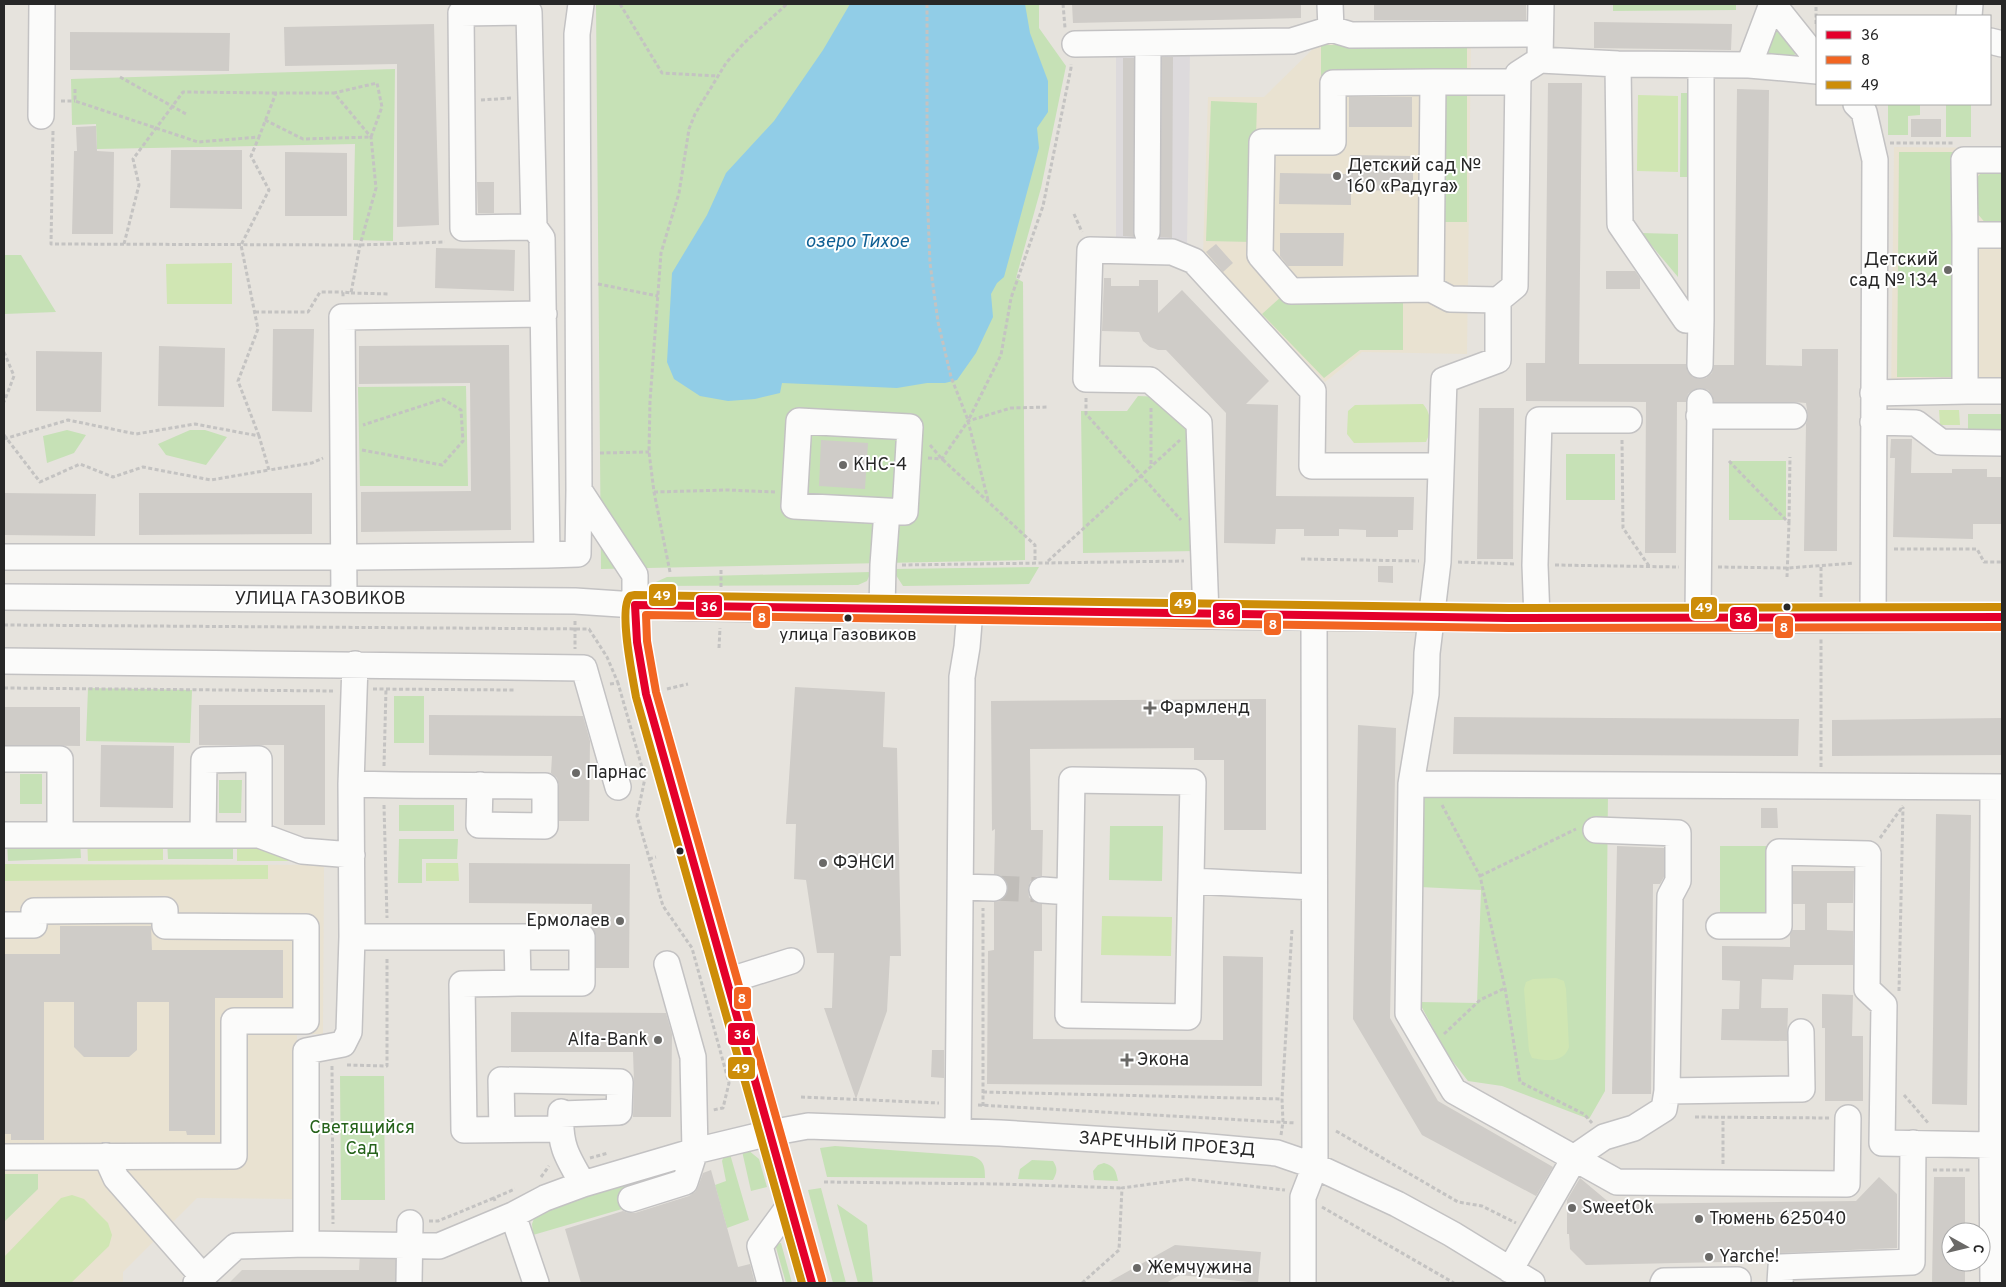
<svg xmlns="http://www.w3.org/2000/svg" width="2006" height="1287" font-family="Overpass,sans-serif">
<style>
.industrial{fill:#dddadc}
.education{fill:#e9e2d1}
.green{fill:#c6e1b6}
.pitch{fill:#d0e6b3}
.plaza{fill:#d4d1cc}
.water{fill:#91cde7}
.building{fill:#cfccc8}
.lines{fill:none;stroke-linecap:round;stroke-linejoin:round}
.minor-tunnel{stroke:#c0bdb9;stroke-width:25;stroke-dasharray:25 12;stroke-linecap:butt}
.minor-casing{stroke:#c3c2c3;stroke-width:28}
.major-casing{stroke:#c3c1c0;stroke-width:30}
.path{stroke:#c4c3c2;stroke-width:3;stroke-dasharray:4 2.5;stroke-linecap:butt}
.minor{stroke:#fbfbfa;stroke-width:25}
.major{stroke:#e5e1d2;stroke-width:28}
.bus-1-casing{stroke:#fff;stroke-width:11}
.bus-2-casing{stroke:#fff;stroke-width:11}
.bus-3-casing{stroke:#fff;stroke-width:11}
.bus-1{stroke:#e4002b;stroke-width:8}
.bus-2{stroke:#f26522;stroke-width:8}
.bus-3{stroke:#cd8d08;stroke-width:8}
.poi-dot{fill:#6a6967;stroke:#fff;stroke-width:2}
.bus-dot{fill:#272727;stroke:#fff;stroke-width:2}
.labels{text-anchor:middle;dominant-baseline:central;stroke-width:4;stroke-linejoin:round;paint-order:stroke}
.bus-label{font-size:17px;fill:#272727;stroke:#fff}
.poi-label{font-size:18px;fill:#272727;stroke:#fff;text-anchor:start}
.street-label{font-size:18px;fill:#272727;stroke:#fff}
.park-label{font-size:18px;fill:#25621a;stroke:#fff}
.water-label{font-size:19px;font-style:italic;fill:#0f5f93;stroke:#fff}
.line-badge{stroke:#fff;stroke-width:2}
.badge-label{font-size:14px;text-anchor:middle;font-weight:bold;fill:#fff}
</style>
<rect width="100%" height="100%" fill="#e6e3dd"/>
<path class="industrial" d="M1116,49H1190L1187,245L1116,244Z"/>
<path class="education" d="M1471,41L1467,354L1362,352L1325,382L1203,255L1208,97H1264L1320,42Z
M1894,147L2002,148V403L1891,402Z
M4,864L324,865L323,1034H297L295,1199L197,1198L123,1272V1283H4Z"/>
<path class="green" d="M596,4H1039V28L1066,66L1041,188L1016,278L1023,282L1025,560L601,569Z
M1613,4H1736V10L1613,11Z
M1776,24L1796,52L1792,60H1764Z
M1321,45H1467V222H1439V77H1321Z
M395,69L393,241L353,240L355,144L97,149L96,124L72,125L71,79Z
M1681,93H1696L1695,177H1680Z
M1211,101L1257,103L1253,242L1206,241Z
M1888,104H1920V115L1908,116V135H1888Z
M1946,104H1971V137H1946Z
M1899,152H1958L1956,377H1897Z
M2002,164V226H1988L1976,212V179L1984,169Z
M1641,233L1678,234V277Z
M4,255H21L56,312L4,314Z
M1282,296H1403V350H1360L1324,378L1262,314Z
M466,386L468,486H360L358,387Z
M1138,396L1162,397L1193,426L1195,551L1083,553L1081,411H1127Z
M1968,414H2002V434L1968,435Z
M67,430L86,435L74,453L47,463L43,436Z
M190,430H205L227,437L206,465L166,455L158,444Z
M1566,454H1615V500H1566Z
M1729,461H1786V520H1729Z
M1039,567L1029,584L903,586L892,569Z
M871,572L867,581L858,585L647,586L667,577Z
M88,688L192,690L190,743L86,741Z
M394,696H424V743H394Z
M20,774H42V804H20Z
M219,780H242L241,813H219Z
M1420,791L1608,792L1605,1091L1589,1119L1502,1086L1468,1081L1447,1054L1419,1002L1477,1003L1481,890L1420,887Z
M399,805H454V831H399Z
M1110,826H1163L1162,881L1109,880Z
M399,839H458L457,859H422V883H398Z
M80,840L81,858L8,861L7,842Z
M167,840H233V859H168Z
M1720,846H1767V917H1720Z
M340,1076H384L385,1200H341Z
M835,1146L972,1156C984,1160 985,1166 985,1178L827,1177L820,1148Z
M748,1150L759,1159L767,1187L751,1191L742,1151Z
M730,1154L749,1220L727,1228L715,1185L726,1181L722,1161L724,1156Z
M1032,1160L1053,1161C1058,1168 1057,1173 1053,1180L1018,1179L1020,1169Z
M1104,1163C1115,1166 1116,1171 1118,1181L1094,1180L1093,1171L1098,1165Z
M667,1169L670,1175L629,1207L533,1235L532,1224L536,1213Z
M4,1174H38V1189L4,1222Z
M821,1188L846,1283H833L808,1190Z
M837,1204L867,1225L873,1283H858Z
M781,1243L792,1283H786L775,1244Z"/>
<path class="pitch" d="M1638,95L1678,96V172L1637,171Z
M232,263V304H167L166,264Z
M1423,404C1432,414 1432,430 1426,442L1354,443L1347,434L1348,411L1355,405Z
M1939,410H1959L1960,425H1940Z
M163,838V860L88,861L87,839Z
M237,840L298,861H237Z
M426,863H458L459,881H426Z
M4,864L268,865V879L4,881Z
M1102,916L1172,917L1171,956L1101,955Z
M1556,978L1564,981L1566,989L1569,1047C1564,1063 1547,1061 1532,1058L1529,1051L1524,989L1526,982L1533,979Z
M72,1195L84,1199L108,1223L112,1235L109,1246L71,1283H4V1257L61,1198Z"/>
<path class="plaza" d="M417,1251L416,1283H229L242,1270H359L360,1253Z"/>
<path class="water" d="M850,4H1025L1030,33L1048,81V112L1037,128L1039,148L1004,277L997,283L991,294L993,317L976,353L957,380L945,383H927L897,388L782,383L780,393L755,399L728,401L700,396L674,379L667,362L672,273L707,215L726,173L774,121L823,50Z"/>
<path class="building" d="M1072,4H1301V18L1073,23Z
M1374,4H1526V20H1374Z
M1594,22L1732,24L1731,50L1594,48Z
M434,24L439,225L397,227V64L285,66L284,27Z
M70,32L230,33L229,71L70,70Z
M1162,57H1173L1172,238L1160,237Z
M1123,58H1134V237L1123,236Z
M1548,83H1582L1579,364H1686L1688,372L1693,377L1699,379L1706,378L1712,373L1714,365H1734L1737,89L1769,90L1766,365L1802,366V349H1838L1837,551H1804L1806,424L1808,416L1806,403L1794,402H1714L1712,395L1708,390L1700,388L1693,390L1688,394L1686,402H1677L1676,553H1645L1646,402L1526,401V363H1545Z
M1349,97H1412V127H1349Z
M1911,119H1941V137H1911Z
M96,126L97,151L114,152L113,234H72L74,151H77L76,127Z
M171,150H242V209L170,208Z
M285,152L347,153V216H285Z
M1350,155L1413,156V191L1351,190V205L1279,204L1280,173L1349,174Z
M477,182H494V213H478Z
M1280,233H1344L1343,266H1288L1280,256Z
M1216,244L1233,263L1223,272L1206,252Z
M436,248L515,250L514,291L435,288Z
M1606,271H1635L1640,278V289H1606Z
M1104,278H1111V286H1139V280H1158V313L1182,290L1269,381L1246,404L1278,405L1276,496L1414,497L1413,530H1398V537H1366V530L1339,529V536H1304V529H1276L1275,544L1224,543L1226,413L1166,350H1158L1150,347L1143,341L1139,332L1102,331Z
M273,329H314L312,412L272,411Z
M509,345L511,530L361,532V492L471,491L470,383L359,384V346Z
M159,346L225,348L224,407L158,406Z
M36,351L102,352L101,412L36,411Z
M1479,408H1514L1513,559H1477Z
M1891,439H1912L1911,473H1952V469H1987V477H2002V524H1973V539L1893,537L1895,458H1890Z
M821,440L868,443L865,489L819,486Z
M4,493L96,494L95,536L4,535Z
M139,493H312V534L139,535Z
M1378,566H1393V583L1378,582Z
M795,687L885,692L883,747L897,748L901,956H890L887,1011L856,1099L824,1008H832L834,953H817L806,880L794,879L796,824H786Z
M1266,699V830H1224V760H1194V748L1030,749L1031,830H1043L1042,876L1035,877L1030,882L1028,889L1029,897L1034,902L1042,904V951H1034L1033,1039L1223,1040V956L1263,957L1262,1086L987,1084L988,951L994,950V902L1000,901L1006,896L1008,888L1007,882L1002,876L994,874L995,829L992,831L991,701Z
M199,705H325V825H284V745H199Z
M4,707H80V746L4,745Z
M429,715L583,716L590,741L589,821H559V786L557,778L551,773L552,756L429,755Z
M1454,717L1799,719L1798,756L1453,754Z
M2002,718V755L1832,756V720Z
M1358,725L1396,728L1390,1018L1438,1101L1553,1167L1536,1196L1422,1135L1353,1019Z
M101,745L174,746L173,808L100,807Z
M1761,808H1777L1778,828H1761Z
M1936,814L1971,815L1967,1105L1932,1104Z
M1617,846L1664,848V877L1660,884H1653L1651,1094H1612Z
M469,863L630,864L629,968H596V937L591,927L592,904L469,903Z
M1793,871H1854L1853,903H1827V930L1853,931V965H1794L1793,980L1762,979L1761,1008H1788L1787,1041L1721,1040L1722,1009H1739L1740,981L1722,980V946L1790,947V935L1792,930H1805V904H1793Z
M60,926H151L152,950H283V998H215V1135H187L186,1131H169V1002H137V1050L129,1057H84L74,1047V1002H44V1140H11V1134H4V954H60Z
M1822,994L1853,995L1852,1036H1863V1101H1825V1028H1822Z
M511,1012L666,1013L672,1034L671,1117H633L634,1082L633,1052H511Z
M932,1050H944V1078L931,1077Z
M711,1170L738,1267L750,1264L755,1283H581L565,1229L623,1211L628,1213H635L689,1196L695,1192L698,1187L703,1173Z
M1879,1177L1897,1194V1248L1780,1253L1773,1255L1768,1260H1759V1250H1723V1262L1586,1265L1570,1249L1569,1234H1567V1200L1580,1178L1611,1204L1856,1201Z
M1934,1177H1965V1232H1951V1262H1965V1283H1932Z
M1175,1245L1261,1252L1258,1283L1180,1275L1166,1283H1107Z"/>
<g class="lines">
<path class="minor-tunnel" d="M994,888L1042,890"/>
<g class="minor-casing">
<path id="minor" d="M1330,4L1331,29
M1541,4L1540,60L1618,64L1749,65L1772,4
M1773,4L1817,59
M1969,16L1970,4
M1990,41L2002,44
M1075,44L1292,41L1331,29L1351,35L1540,34
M1540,60L1518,74L1515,286L1498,300V360L1444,380L1438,562L1427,653L1426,694L1411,784L1408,1013L1454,1091L1617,1182L1847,1184L1848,1118
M1618,64L1620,224L1686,320H1701L1700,365
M1749,65L1817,71
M1433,82H1518
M1856,104L1864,112L1875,160L1873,619
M41,116L42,4
M534,227L463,228L461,13L529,12L534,227L542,238L547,555L578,554L579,490
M1147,232L1148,44
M1965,235L1964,160H2002
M2002,235H1965V391H2002
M1431,289L1433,82L1333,83V142H1262L1260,255L1291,291L1431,289L1450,299L1498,300
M1701,320V65
M1873,393L1967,391
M1699,416H1794
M1873,422L1916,423L1941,442L2002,443
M4,557H356L547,555
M4,597L575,601L635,605V575L579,490L577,34L581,4
M344,598L342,317L544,314
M882,609L883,565L887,511L905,512L910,427L799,421L794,506L887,511
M1206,615L1199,423L1150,380L1086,379L1090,250L1172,252L1194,261L1313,391L1312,466H1440
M1537,619L1535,565L1539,420H1629
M1698,619L1700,402
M4,661L584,668L618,787
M4,759H60V835
M351,784C416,786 481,785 545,786V826L479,825L480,785
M1411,784L2002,787
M1993,787L1992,1165L1993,1283
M4,835H259L302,851L352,855
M203,835L204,760L259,759V835
M1191,881L1314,887
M961,887L994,888
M1042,890L1070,892L1068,1015L1188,1017L1193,782L1072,780L1070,892
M4,925H34V911L165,910V926L306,927V1021H234V1156L4,1157
M1719,926H1779V852L1868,854L1867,989L1884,1005L1882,1143L1992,1145
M352,937H582V983H518L517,937
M727,981L791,961
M518,983L462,984L464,1130L559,1129
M1667,1091L1802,1089L1801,1032
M561,1112C559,1145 567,1157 583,1184
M502,1129L501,1080L620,1082L619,1112L561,1114
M958,1131L962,677L967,647L970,610
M106,1156L116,1178L203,1277
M631,1199L685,1182L695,1151L693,1057L667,964
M513,1215L536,1283
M306,1244V1051L343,1044L349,1032L352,937L351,784L355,664
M1510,1270L1575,1157L1604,1137L1634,1128L1664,1109L1667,1091L1670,896L1678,881V833L1596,830
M196,1283L236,1246L306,1244L439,1246L513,1215L545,1198L583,1184L695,1151L770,1133L808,1126L1000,1133L1188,1145L1277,1153L1315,1166L1397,1204L1452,1234L1532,1283
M409,1283L410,1223
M770,1283L760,1246L790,1205
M1303,1283V1197L1315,1166L1314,616
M1663,1283L1664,1281L1738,1280
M1780,1283L1781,1267L1912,1262L1913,1143"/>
</g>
<g class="major-casing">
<path id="major" d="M812,1283L646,694L637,642L635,605C773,610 910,608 1048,611C1102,611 1157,614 1212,615C1476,619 1739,621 2002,617"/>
</g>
<path class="path" d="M620,4L662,73L718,76
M927,4V190L930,263L938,322L951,377L968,420
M1063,4L1065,28
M1816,24V4
M120,77L186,114
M75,89V101L198,142L259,137L276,93H334L371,137L376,188L360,245L351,293L343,292V297
M481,100L512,98
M61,101H75
M265,120L303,139L371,137L382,107L377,83L334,93
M53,131L51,244L360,245L445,242
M1890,143H1954
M1074,214L1082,232
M124,244L139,185L133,159L183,92L276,93
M598,284L658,296
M351,293L390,294
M255,312H308L320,292H343
M4,352L14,376L4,402
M1086,398V414L1181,520
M1151,408V467
M4,435L40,482L80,464L113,477L143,467L211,480L269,470
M259,436L238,381L258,329L241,245L269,190L251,156L259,137
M4,439L68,420L136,434L195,424L259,436L269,470L312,463L323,458
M1622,440L1623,528L1649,566
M930,445L942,459L1035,545V562
M362,450L442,465L463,441L461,410L443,399L363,425
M600,453L649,452
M928,458L942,459L968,421L1011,408L1048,407
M1729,461L1789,523L1787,577
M654,492L727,490L775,492
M988,500L968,421L1001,355L1011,298L1043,206L1071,68V64
M1789,523L1790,457
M1894,549H1977L1984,562H2002
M1301,559L1419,561
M1048,561L1180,440
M1458,562L1516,564
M902,565L1184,561
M1555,565L1679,567
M1718,567L1788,568L1854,563
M670,572L654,492L649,452L650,401L661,253L679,193L689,129L695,114L726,63L744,43L787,4
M721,587V570
M1821,597V565
M575,621V649
M4,625L589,629L607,657L618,683
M719,648L720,628
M610,684L618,683L645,778L637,816L663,906L692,948L729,1083L723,1108L713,1110
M4,688L334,691
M373,689L514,690
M667,689L688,684
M384,766L386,689
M1821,767V638
M384,805L387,918
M1442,805L1480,876L1505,988L1520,1082L1584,1114L1592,1123
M1880,838L1903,806
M649,859L656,857
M1480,876L1576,829
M1899,991L1903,807
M1444,1034L1480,1000L1505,988
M347,1065L387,1066V957
M332,1066L333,1224
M983,1092L1282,1099
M1904,1095L1929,1124
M801,1097L939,1103
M978,1105L1296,1123
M983,1106V908
M1695,1117L1830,1118
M1336,1131L1458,1202L1482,1206L1516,1223
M1281,1135L1283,1122L1282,1099L1292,929
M590,1158L608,1153
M1723,1164V1117
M1933,1170H1972
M541,1177L549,1166
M824,1182L999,1184L1122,1188
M495,1201L494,1198L515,1189
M1322,1207L1454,1283
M429,1221H438L494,1198
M1082,1283L1119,1250L1122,1188L1187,1179L1285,1190"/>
<use href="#minor" class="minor"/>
<use href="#major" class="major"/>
<g class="bus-1-casing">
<path id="bus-1" d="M812,1283L646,694L637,642L635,605L1509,618L2002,617"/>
</g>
<g class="bus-2-casing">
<path id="bus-2" d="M822,1280L656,692L647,641L646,615L1509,628L2002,627"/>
</g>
<g class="bus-3-casing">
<path id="bus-3" d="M802,1283L636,697C633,679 618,608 630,596L635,595L1509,608L2002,607"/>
</g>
<use href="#bus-1" class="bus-1"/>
<use href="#bus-2" class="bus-2"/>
<use href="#bus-3" class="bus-3"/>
</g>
<g class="poi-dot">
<circle cx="1337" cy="176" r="5"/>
<circle cx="1948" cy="270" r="5"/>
<circle cx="843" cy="465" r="5"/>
<path d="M1147.5 700.5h5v5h5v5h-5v5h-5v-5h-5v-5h5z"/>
<circle cx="576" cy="773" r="5"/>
<circle cx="823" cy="863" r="5"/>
<circle cx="620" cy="921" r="5"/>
<circle cx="658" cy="1040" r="5"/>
<path d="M1124.5 1052.5h5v5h5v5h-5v5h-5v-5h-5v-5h5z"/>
<circle cx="1572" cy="1208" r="5"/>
<circle cx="1699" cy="1219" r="5"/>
<circle cx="1709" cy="1257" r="5"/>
<circle cx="1137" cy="1268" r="5"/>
</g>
<g class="bus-dot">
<circle cx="1787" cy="607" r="4.5"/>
<circle cx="848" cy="618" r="4.5"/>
<circle cx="680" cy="851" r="4.5"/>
</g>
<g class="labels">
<g class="bus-label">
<text x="848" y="636">улица Газовиков</text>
</g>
<g class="poi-label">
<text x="1347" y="166">Детский сад №<tspan x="1347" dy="21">160 «Радуга»</tspan></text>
<text x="1938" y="260" text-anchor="end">Детский<tspan x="1938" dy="21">сад № 134</tspan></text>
<text x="853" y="465">КНС-4</text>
<text x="1160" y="708">Фармленд</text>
<text x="586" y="773">Парнас</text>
<text x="833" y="863">ФЭНСИ</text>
<text x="610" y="921" text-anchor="end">Ермолаев</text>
<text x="648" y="1040" text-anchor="end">Alfa-Bank</text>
<text x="1137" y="1060">Экона</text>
<text x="1582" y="1208">SweetOk</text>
<text x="1709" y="1219">Тюмень 625040</text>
<text x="1719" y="1257">Yarche!</text>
<text x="1147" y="1268">Жемчужина</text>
</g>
<g class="street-label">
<text x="320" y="599">УЛИЦА ГАЗОВИКОВ</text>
<text transform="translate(1167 1145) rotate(4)">ЗАРЕЧНЫЙ ПРОЕЗД</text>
</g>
<g class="park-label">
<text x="362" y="1128">Светящийся<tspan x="362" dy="21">Сад</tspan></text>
</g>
<g class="water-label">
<text x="857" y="242">озеро Тихое</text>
</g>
</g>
<g class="line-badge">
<rect x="648" y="583" width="29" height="24" rx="5" fill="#cd8d08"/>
<rect x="1169" y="591" width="28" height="24" rx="5" fill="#cd8d08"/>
<rect x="695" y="594" width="28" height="24" rx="5" fill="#e4002b"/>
<rect x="1690" y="596" width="28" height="24" rx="5" fill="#cd8d08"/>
<rect x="1212" y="602" width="29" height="24" rx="5" fill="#e4002b"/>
<rect x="752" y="605" width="19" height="24" rx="5" fill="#f26522"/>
<rect x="1729" y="606" width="29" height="24" rx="5" fill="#e4002b"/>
<rect x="1263" y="612" width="19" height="24" rx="5" fill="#f26522"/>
<rect x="1774" y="615" width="20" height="24" rx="5" fill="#f26522"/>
<rect x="733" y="986" width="19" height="24" rx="5" fill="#f26522"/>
<rect x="727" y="1022" width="29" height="24" rx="5" fill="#e4002b"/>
<rect x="727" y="1056" width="29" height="24" rx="5" fill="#cd8d08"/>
</g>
<g class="badge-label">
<text x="662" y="600">49</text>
<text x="1183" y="608">49</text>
<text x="709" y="611">36</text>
<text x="1704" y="612">49</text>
<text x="1226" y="619">36</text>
<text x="762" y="622">8</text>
<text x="1743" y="622">36</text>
<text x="1273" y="629">8</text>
<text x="1784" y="632">8</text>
<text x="742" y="1003">8</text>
<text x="742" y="1039">36</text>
<text x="741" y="1073">49</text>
</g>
<rect width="2006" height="1287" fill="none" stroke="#272727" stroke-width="10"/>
<rect x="1816" y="15" width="175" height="90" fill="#ffffff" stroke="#a9a9a9"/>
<rect x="1826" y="31" width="25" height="8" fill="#e4002b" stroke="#a9a9a9"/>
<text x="1861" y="40" font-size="15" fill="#272727">36</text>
<rect x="1826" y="56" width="25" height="8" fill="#f26522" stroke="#a9a9a9"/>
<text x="1861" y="65" font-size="15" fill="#272727">8</text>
<rect x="1826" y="81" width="25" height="8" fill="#cd8d08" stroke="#a9a9a9"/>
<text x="1861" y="90" font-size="15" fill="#272727">49</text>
<g transform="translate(1966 1247) rotate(98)"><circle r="24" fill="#ffffff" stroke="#a9a9a9"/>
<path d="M0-4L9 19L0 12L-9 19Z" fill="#6a6967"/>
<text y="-8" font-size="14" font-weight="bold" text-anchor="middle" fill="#272727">С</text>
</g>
</svg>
